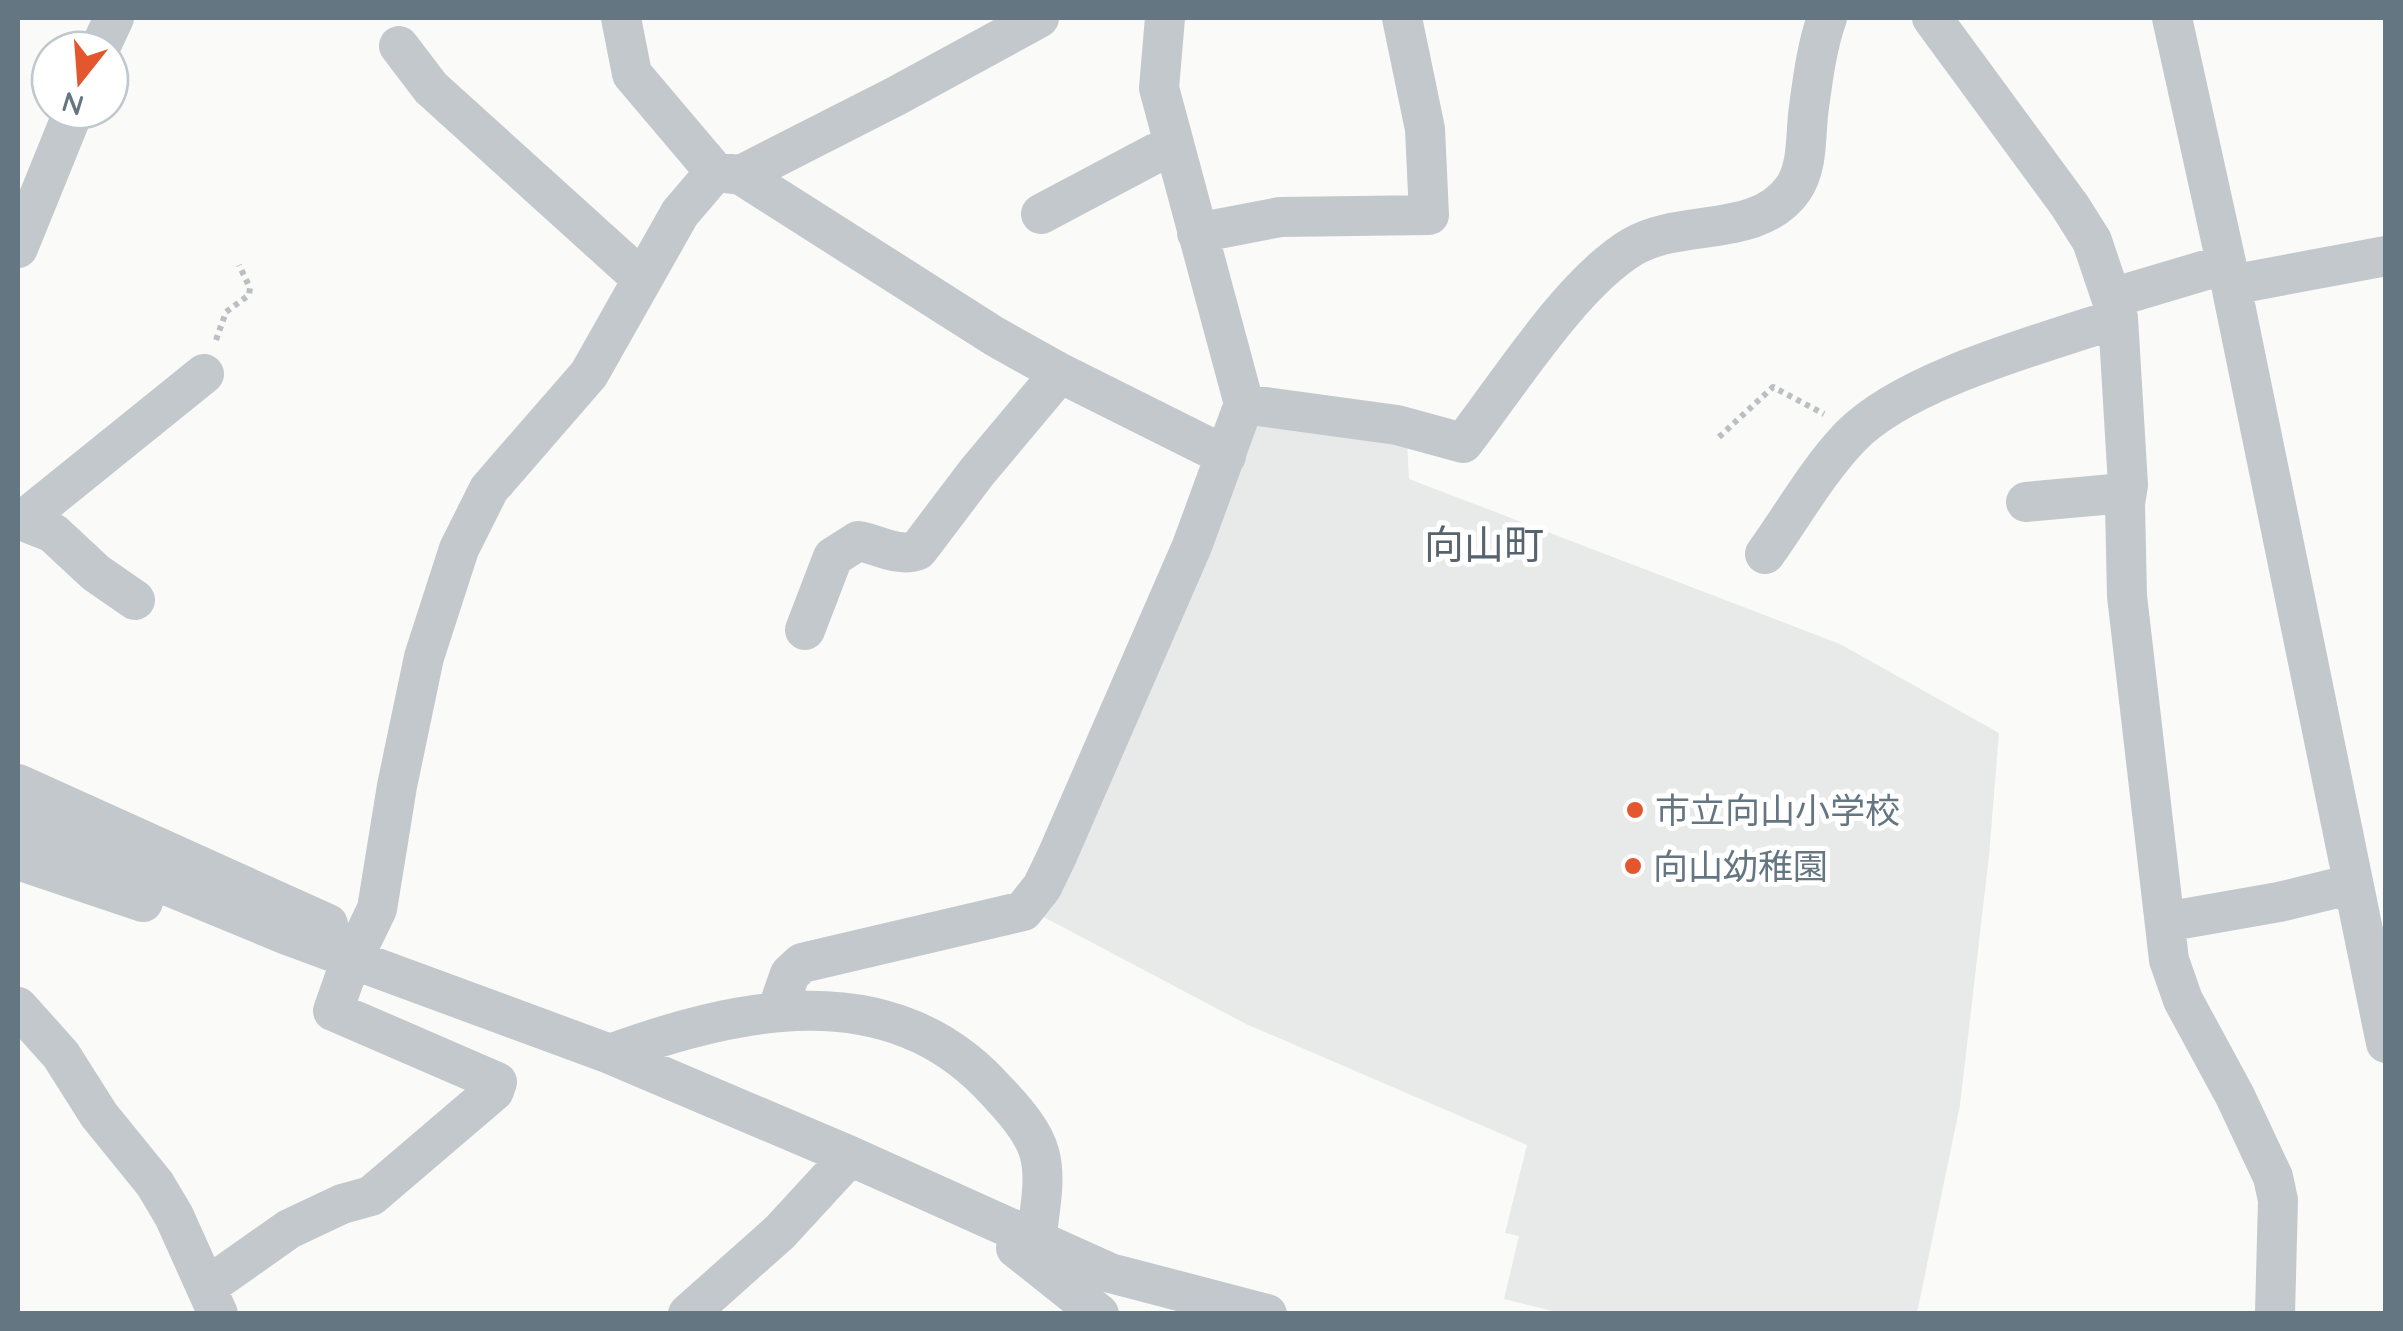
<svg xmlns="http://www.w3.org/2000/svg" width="2403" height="1331" font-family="Quicksand,'Noto Sans JP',sans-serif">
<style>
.built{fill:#e8e9e9}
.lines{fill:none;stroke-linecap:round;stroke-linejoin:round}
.path{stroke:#bbbfc2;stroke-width:6;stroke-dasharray:5 5;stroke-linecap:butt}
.minor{stroke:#c3c8cc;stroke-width:40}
.poi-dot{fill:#e4572e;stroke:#fff;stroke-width:4}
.labels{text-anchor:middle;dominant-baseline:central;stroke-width:10;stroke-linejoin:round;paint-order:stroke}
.poi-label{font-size:35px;fill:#657683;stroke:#fff;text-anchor:start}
.quarter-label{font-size:40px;fill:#57646e;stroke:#fff}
</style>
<rect width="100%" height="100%" fill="#fafaf8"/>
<path class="built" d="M1258,411L1407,440L1409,479L1840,644L1999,733L1989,856L1960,1105L1917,1313L1565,1314L1504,1299L1519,1236L1505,1233L1527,1145L1246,1024L1038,914Z"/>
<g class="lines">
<path class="path" d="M216,340L226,312L249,295L250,288L239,265
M1719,437L1773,387L1824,414"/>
<path class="minor" d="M621,18L632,74L715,172L741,175L994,336L1060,373L1226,456
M1932,18L2070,206L2092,241L2118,318L2128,485L2125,504L2127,596L2169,960L2183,1000L2235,1096L2273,1177L2278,1200L2275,1314
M2172,18L2231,285L2386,1043
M399,46L431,88L642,279
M99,50L114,18
M741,175L896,96L1039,18
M1041,214L1156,153L1174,148
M1197,233L1280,217L1429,215L1425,129L1402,18
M18,248L74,110
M2231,285L2386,256
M2112,298L2226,264
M1244,404L1397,425L1463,443C1508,385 1571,284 1632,247C1680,218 1758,239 1793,189C1809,166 1805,133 1809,107C1813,77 1817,46 1827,18
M2026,502L2113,494L2126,496
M18,519L53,533L96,573L135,600
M23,520L204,374
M1765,554C1793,515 1818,470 1851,436C1907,379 2042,344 2118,318
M805,630L833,557L858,541C877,544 899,558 918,550L977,472L1060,373
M18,784L328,924
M18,824L287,935L610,1054L850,1156L1110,1273L1267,1314
M18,860L143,902
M2165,922L2279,902L2353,884
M360,944L377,909L397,786L424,657L459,549L489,489L589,374L680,213L715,172
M18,1007L61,1055L99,1115L155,1184L174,1216L218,1314
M777,1011L790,974L802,963L1023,911L1042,887L1057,856L1192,546L1244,404L1159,88L1165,18
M610,1054C736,1008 885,975 989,1083C1049,1146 1048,1156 1036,1240
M1016,1248L1099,1314
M208,1286L289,1229L342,1204L371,1196L494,1091L497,1082L333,1011L346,974
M688,1314L780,1232L850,1156"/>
</g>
<g class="poi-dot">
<circle cx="1635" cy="810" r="10"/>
<circle cx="1633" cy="866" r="10"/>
</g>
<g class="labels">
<g class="poi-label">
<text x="1655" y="810">市立向山小学校</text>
<text x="1653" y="866">向山幼稚園</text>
</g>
<g class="quarter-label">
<text x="1484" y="544">向山町</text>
</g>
</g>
<rect width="2403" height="1331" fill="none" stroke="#657683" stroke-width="40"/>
<g transform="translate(80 80) rotate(197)"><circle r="48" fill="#ffffff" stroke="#c1c8cd" stroke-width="2.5"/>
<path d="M0-8L18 38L0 25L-18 38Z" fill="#e4572e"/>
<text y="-15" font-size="28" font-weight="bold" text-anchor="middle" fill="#657683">N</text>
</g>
</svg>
